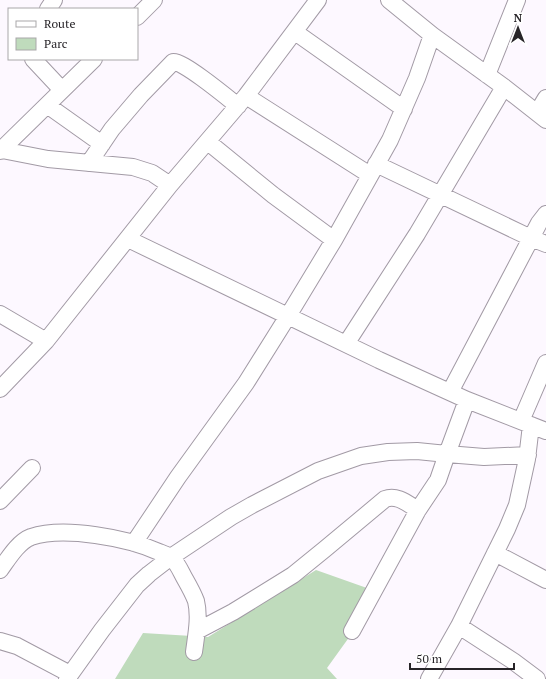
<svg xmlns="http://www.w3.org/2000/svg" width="546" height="679" font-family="'PT Serif',serif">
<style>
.green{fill:#bfdbbc}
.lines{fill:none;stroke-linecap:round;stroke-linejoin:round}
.street-casing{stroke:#a29aa5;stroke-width:18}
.street{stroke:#fff;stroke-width:16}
</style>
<rect width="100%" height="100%" fill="#fdf8ff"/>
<path class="green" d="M316,570L381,593L327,668L337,679H115L143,633L208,637Z"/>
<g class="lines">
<g class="street-casing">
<path id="street" d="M389,0L432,35L504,87L546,120
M48,9L54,0
M137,17L154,0
M295,32L404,109
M33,59L62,90
M487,75L517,0
M246,96L370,175
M47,105L102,144
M537,113L546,98
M208,142L273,195L334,240
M2,150L48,159L133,167L152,173L170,185
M0,151L94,59
M89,163L112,129L141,95L173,62C182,60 228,98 238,106
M376,164L531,238L546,244
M128,239L379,360L467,400L546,431
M0,314L46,341
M346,344L417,234L504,87
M0,389L46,341L170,185L246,96L318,0
M450,392L539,223L546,214
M521,421L546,363
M0,501L32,468
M134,543L178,477L246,383L288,316L334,240L390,140L417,78L432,35
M495,553L546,580
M0,570C8,559 18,542 31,537C64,526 128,538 159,552C163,554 169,555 172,558C178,564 181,572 185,579C189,586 193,593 196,601C200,617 196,636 194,652
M459,626L513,661L537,679
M197,631L233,612L293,575L325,549L385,499C397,494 408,504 418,510
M352,631L418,510L438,480L447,454L484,457L528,455
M0,641L17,646L70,674
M67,679L102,630L137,585L149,574L171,557L231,517L252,505L318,471L361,456L388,452L417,451L447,454L467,400
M429,679L459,626L507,529L517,505L527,459L531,425"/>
</g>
<use href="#street" class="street"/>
</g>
<rect x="8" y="8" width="130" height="52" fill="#ffffff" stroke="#a9a7a9"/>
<rect x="16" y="21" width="20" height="6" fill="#ffffff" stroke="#a9a7a9"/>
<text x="44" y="28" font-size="12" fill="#272428">Route</text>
<rect x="16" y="38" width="20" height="12" fill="#bfdbbc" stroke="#a9a7a9"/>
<text x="44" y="48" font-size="12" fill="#272428">Parc</text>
<g transform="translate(518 28)" stroke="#ffffff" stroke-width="3" paint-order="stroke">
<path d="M0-3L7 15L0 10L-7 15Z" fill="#272428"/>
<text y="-6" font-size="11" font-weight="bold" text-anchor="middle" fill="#272428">N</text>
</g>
<path d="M410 663v6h104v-6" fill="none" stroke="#272428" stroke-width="2"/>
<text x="416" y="663" font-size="12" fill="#272428" stroke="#ffffff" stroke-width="3" paint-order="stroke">50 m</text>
</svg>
